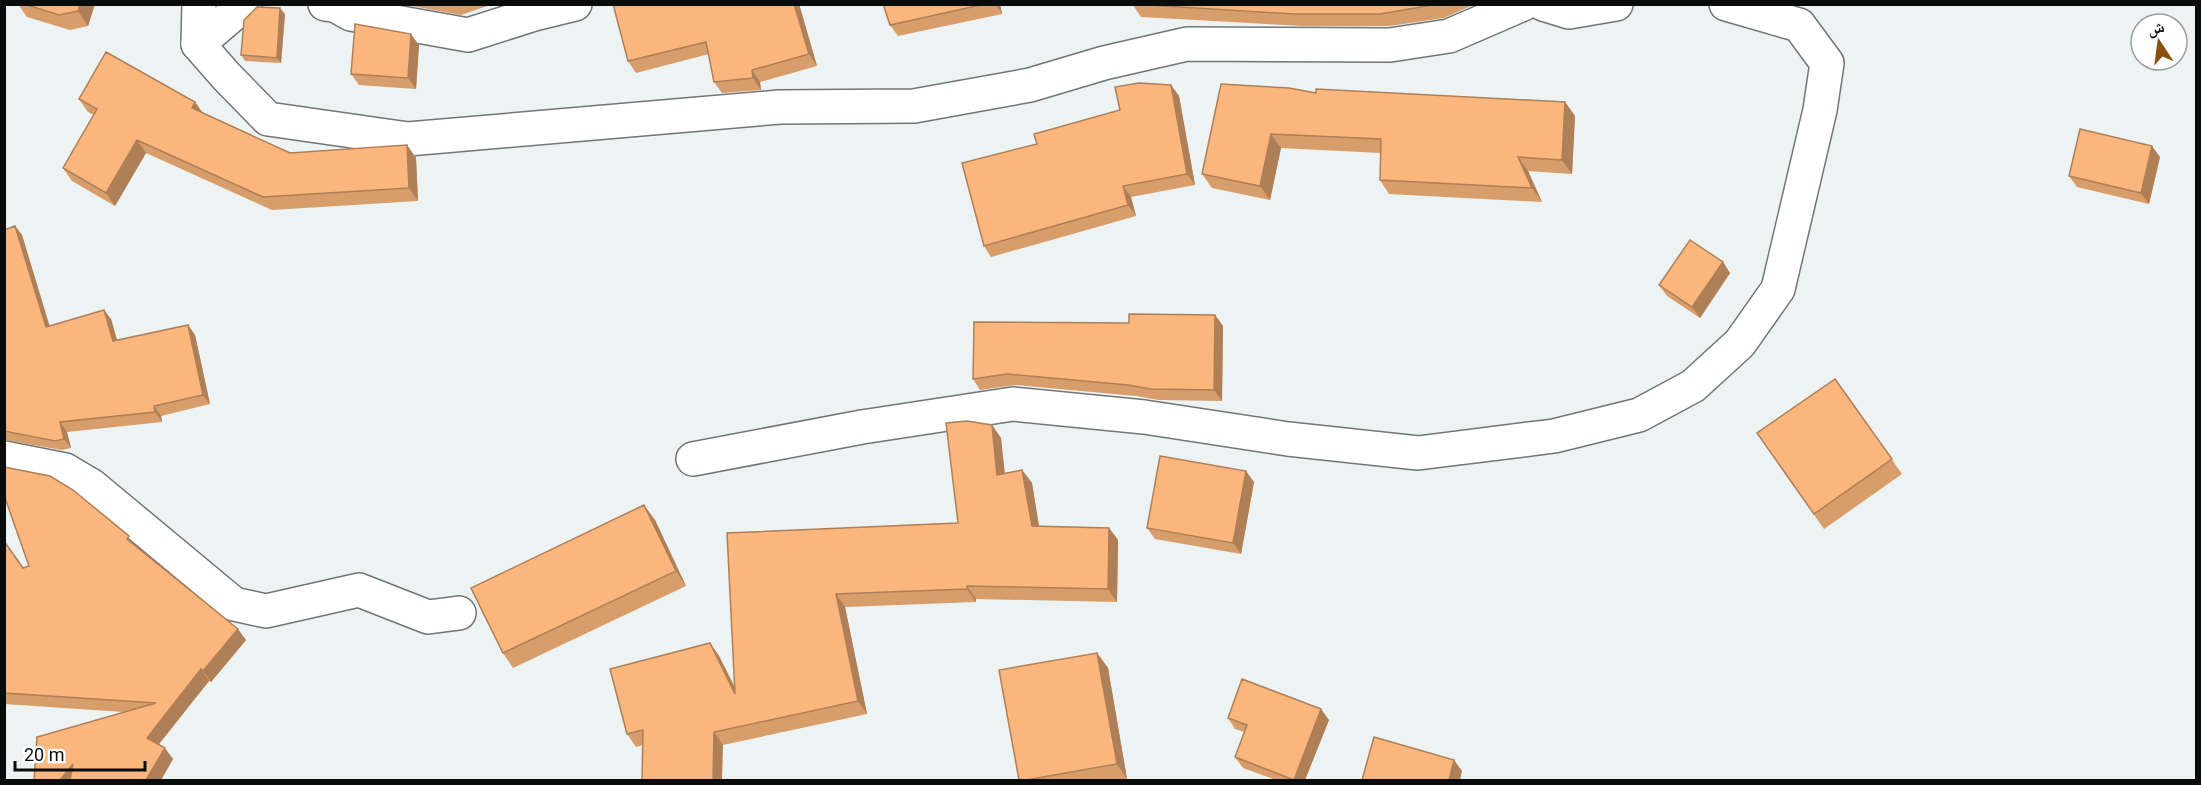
<svg xmlns="http://www.w3.org/2000/svg" width="2201" height="785" font-family="Roboto,'Noto Naskh Arabic',sans-serif">
<style>
.lines{fill:none;stroke-linecap:round;stroke-linejoin:round}
.minor-casing{stroke:#717575;stroke-width:36}
.secondary-casing{stroke:#717575;stroke-width:36}
.minor{stroke:#fff;stroke-width:33}
.secondary{stroke:#fff;stroke-width:33}
.wall{fill:#d79d6b}
.shaded-wall{fill:#af7f57}
.building{fill:#fab67c;stroke:#af7f57;stroke-width:1.5}
</style>
<rect width="100%" height="100%" fill="#edf2f2"/>
<g class="lines">
<g class="minor-casing">
<path id="minor" d="M325,4L335,5L351,14L468,35L534,14L575,4
M1543,4L1569,12L1616,4
M198,44L245,4
M4,458L65,470L92,486L234,604L266,611L359,590L428,617L459,613
M693,459L862,427L1013,404L1144,417L1288,439L1418,453L1554,436L1639,415L1693,386L1740,343L1778,289L1820,110L1827,63L1799,25L1726,4"/>
</g>
<g class="secondary-casing">
<path id="secondary" d="M199,4L198,44L226,76L268,119L408,139L780,107L914,106L1030,85L1104,63L1187,44L1390,45L1449,36L1523,4"/>
</g>
<use href="#minor" class="minor"/>
<use href="#secondary" class="secondary"/>
</g>
<path class="wall" d="M18,4H95L88,26L70,30L27,17Z
M411,4H493L461,15L412,6Z
M799,4L817,66L760,82L761,90L722,93L714,82L709,54L636,73L628,61Z
M883,4H1000L1002,14L898,36L890,25Z
M1475,4L1444,18L1389,26H1303L1141,17L1133,5Z
M285,14L281,63L245,61L241,55Z
M419,45L416,89L359,85L351,74Z
M1171,85L1179,96L1195,185L1131,197L1136,216L991,257L984,246L1037,144L1120,110Z
M1316,93L1565,102L1575,116L1572,174L1528,171L1542,202L1389,194L1380,180L1381,153L1281,148L1270,200L1212,188L1202,174Z
M79,99L195,102L203,113L290,153L407,145L416,158L418,201L272,210L146,153L115,206L72,181L63,168L94,115L88,112Z
M2160,157L2149,204L2077,187L2069,176Z
M15,226L22,235L49,326L111,319L117,340L188,325L195,335L210,404L161,416L162,422L67,432L71,448L62,450L4,440V230Z
M1723,262L1730,273L1700,318L1667,296L1659,285Z
M1215,315L1223,326L1222,401L1159,400L1136,396L1015,385L980,390L973,379Z
M1835,379L1902,474L1824,529L1757,433Z
M992,425L1001,438L1005,474L1022,470L1032,483L1039,526L1109,528L1118,540L1117,602L976,599V602L845,607L867,714L723,745H643L636,747L627,734L710,643L719,656L735,687L727,533L958,523Z
M1254,482L1241,554L1155,539L1147,528Z
M655,520L686,586L513,668L503,653Z
M4,540L23,568L135,545L246,640L211,682L209,681L159,744L173,759L161,780H34L124,712L4,704Z
M1097,653L1108,668L1127,779L1119,780H1019Z
M1228,718L1329,720L1305,780H1276L1243,768L1235,757L1244,732L1235,729Z"/>
<path class="shaded-wall" d="M80,4H95L88,26L78,11Z
M794,4H799L817,66L809,54Z
M996,4H1000L1002,14Z
M280,8L285,14L281,63L277,58Z
M411,34L419,45L416,89L408,78Z
M752,70L760,82L761,90L753,78Z
M1171,85L1179,96L1195,185L1187,174Z
M195,102L204,115L192,108Z
M1565,102L1575,116L1572,174L1562,160Z
M1271,134L1281,148L1270,200L1260,186Z
M137,140L146,153L115,206L106,193Z
M407,145L416,158L418,201L409,188Z
M2152,146L2160,157L2149,204L2141,193Z
M1518,157L1528,171L1542,202L1532,188Z
M1123,186L1131,197L1136,216L1128,205Z
M15,226L22,235L53,337L46,327Z
M1723,262L1730,273L1700,318L1692,307Z
M104,310L111,319L120,351L113,341Z
M1215,315L1223,326L1222,401L1214,390Z
M188,325L195,335L210,404L203,395Z
M154,406L161,416L162,422L155,412Z
M60,422L67,432L71,448L64,439Z
M992,425L1001,438L1006,488L997,475Z
M1022,470L1032,483L1041,539L1032,526Z
M1246,471L1254,482L1241,554L1233,543Z
M644,505L655,520L686,586L676,571Z
M1109,528L1118,540L1117,602L1108,589Z
M967,586L976,599V602L967,589Z
M836,594L845,607L867,714L858,701Z
M238,629L246,640L211,682L203,671Z
M710,643L719,656L744,707L735,694Z
M1097,653L1108,668L1127,779L1117,764Z
M201,669L209,681L155,749L147,738Z
M1321,709L1329,720L1305,780H1294Z
M714,732L723,745L722,780H713Z
M165,748L173,759L161,780H146Z
M1454,760L1462,771L1460,780H1449Z
M73,764L78,780H60Z"/>
<path class="building" d="M24,4H80L78,11L59,15Z
M613,4H794L809,54L752,70L753,78L714,82L706,42L628,61Z
M883,4H985L890,25Z
M1133,4H1438L1380,14H1294Z
M257,7L280,8L277,58L241,55L244,20Z
M355,24L411,34L408,78L351,74Z
M106,52L195,102L192,108L290,153L407,145L409,188L263,197L137,140L106,193L63,168L97,109L79,99Z
M1139,83L1171,85L1187,174L1123,186L1128,205L984,246L962,163L1037,144L1034,134L1120,110L1115,87Z
M1221,84L1289,88L1316,93V89L1565,102L1562,160L1518,157L1532,188L1380,180L1381,139L1271,134L1260,186L1202,174Z
M2080,129L2152,146L2141,193L2069,176Z
M15,226L46,327L104,310L113,341L188,325L203,395L154,406L155,412L60,422L64,439L55,441L4,431V230Z
M1690,240L1723,262L1692,307L1659,285Z
M1129,314L1215,315L1214,390L1151,389L1128,385L1007,374L973,379L974,322L1129,323Z
M1835,379L1892,459L1814,514L1757,433Z
M967,421L992,425L997,475L1022,470L1032,526L1109,528L1108,589L967,586V589L836,594L858,701L714,732L713,780H642L643,730L627,734L610,669L710,643L735,694L727,533L958,523L946,423Z
M1160,456L1246,471L1233,543L1147,528Z
M4,467L50,476L73,490L129,536L127,539L238,629L203,671L201,669L147,738L165,748L146,780H70L73,764L60,780H34L37,737L156,703L4,693V541L23,568L29,566L4,495Z
M644,505L676,571L503,653L471,588Z
M1097,653L1117,764L1026,780H1019L999,670Z
M1242,679L1321,709L1294,780L1235,757L1247,725L1228,718Z
M1374,737L1454,760L1449,780H1362Z"/>
<rect width="2201" height="785" fill="none" stroke="#0a0c0c" stroke-width="12"/>
<g transform="translate(2159 42) rotate(347)"><circle r="28" fill="#ffffff" stroke="#9d9e9e" stroke-width="1.5"/>
<path d="M0-4.5L10 22L0 15L-10 22Z" fill="#8b4f0e"/>
<text y="-9" font-size="16" font-weight="bold" text-anchor="middle" fill="#0a0c0c">ش</text>
</g>
<path d="M15 761v9h130v-9" fill="none" stroke="#0a0c0c" stroke-width="3"/>
<text x="24" y="761" font-size="18" fill="#0a0c0c" stroke="#ffffff" stroke-width="4.5" paint-order="stroke">20 m</text>
</svg>
